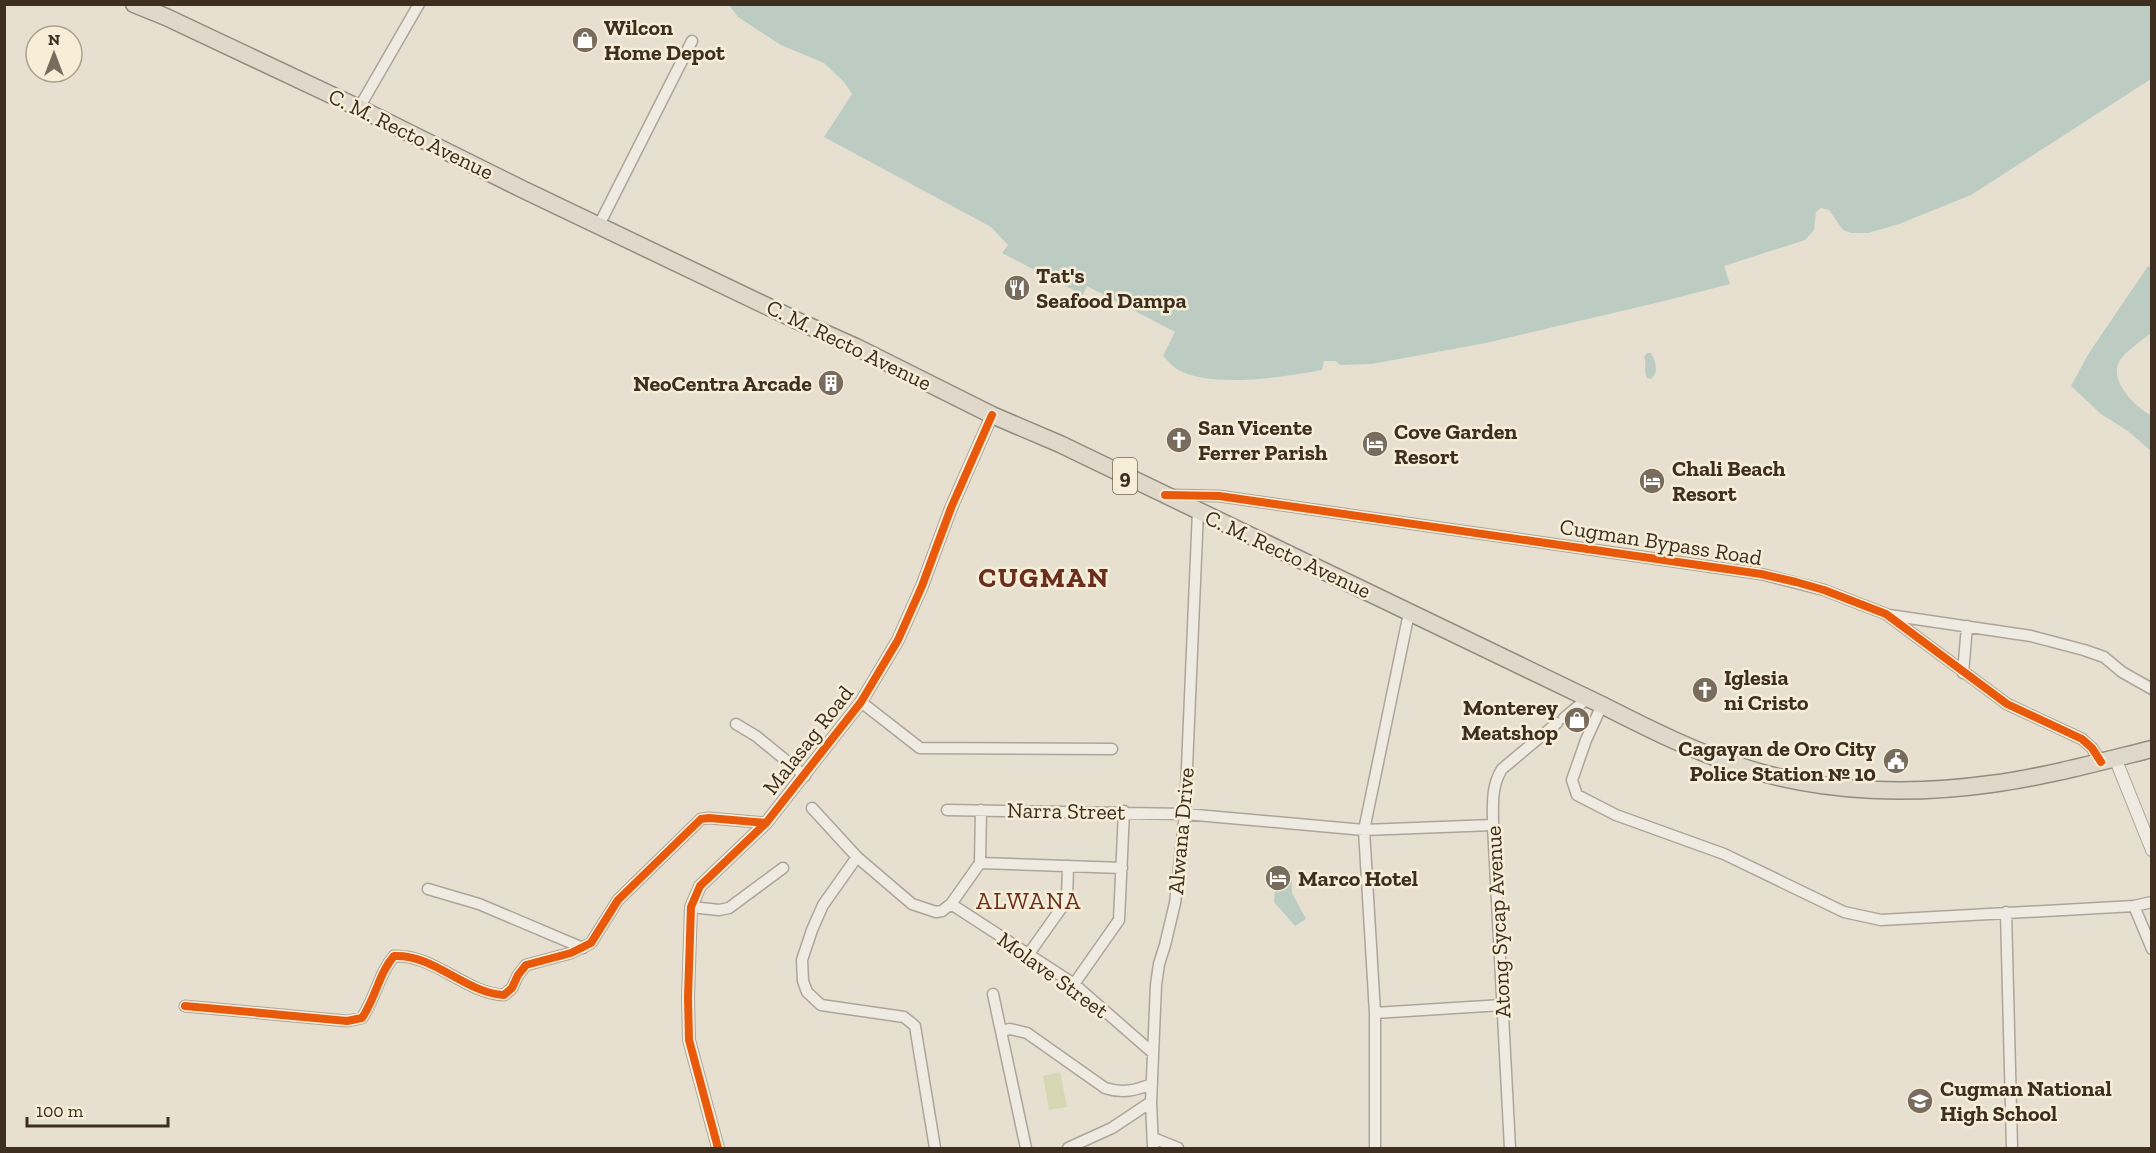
<svg xmlns="http://www.w3.org/2000/svg" width="2156" height="1153" font-family="'Zilla Slab',serif">
<style>
.green{fill:#d6d7b3}
.water{fill:#bcccc2}
.lines{fill:none;stroke-linecap:round;stroke-linejoin:round}
.minor-casing{stroke:#ada599;stroke-width:13}
.tertiary-casing{stroke:#ada599;stroke-width:14}
.trunk-casing{stroke:#928b80;stroke-width:19}
.minor{stroke:#efebe3;stroke-width:10}
.tertiary{stroke:#efebe3;stroke-width:12}
.trunk{stroke:#e0d9cb;stroke-width:16}
.cycleway-casing{stroke:#f7eed8;stroke-width:11}
.cycleway{stroke:#e8590c;stroke-width:8}
.labels{text-anchor:middle;dominant-baseline:central;stroke-width:5;stroke-linejoin:round;paint-order:stroke}
.shield{fill:#f7eed8;stroke:#756857;stroke-width:1.5}
.shield-label{font-size:21px;font-weight:bold;fill:#3d2e20}
.poi-label{font-size:22px;font-weight:bold;fill:#3d2e20;stroke:#f7eed8;text-anchor:start}
.street-label{font-size:22px;fill:#3d2e20;stroke:#f7eed8}
.neighbourhood-label{font-size:24px;letter-spacing:1.5px;fill:#6b2e1e;stroke:#f7eed8}
.district-label{font-size:28px;font-weight:bold;letter-spacing:1.5px;fill:#6b2e1e;stroke:#f7eed8}
</style>
<rect width="100%" height="100%" fill="#e7e0d1"/>
<path class="green" d="M1060,1072L1067,1107L1049,1110L1043,1076Z"/>
<path class="water" d="M729,5H2151V79L1971,195L1899,224L1868,233H1851L1843,230L1829,210L1821,208L1816,212L1814,230L1805,240L1724,266L1730,284L1664,301L1486,343L1372,364L1340,365L1335,361H1324L1322,370C1285,377 1209,389 1177,369C1172,366 1167,360 1163,356L1175,332L1087,286L1083,295L1002,253L1008,245L991,227L824,137L852,94L844,82L824,63L781,45L738,17Z
M2148,266L2152,269L2151,333C2143,340 2124,352 2119,362C2109,381 2136,408 2151,415V451L2128,431L2101,414L2071,386L2089,353Z
M1647,353H1651C1656,361 1659,372 1651,379L1647,378C1643,371 1647,364 1644,357Z
M1277,867L1291,871L1292,893L1306,919L1295,926L1274,902Z"/>
<g class="lines">
<g class="minor-casing">
<path id="minor" d="M359,108L419,4
M599,225L692,41
M1172,495L1219,496L1761,574L1824,590L1886,614L2007,704L2082,739L2092,748L2101,762
M1889,615L2031,636L2084,650L2104,657L2122,672L2152,689
M1963,673L1967,626
M861,702L920,748L1112,749
M1602,705L1586,740L1572,780L1577,795L1616,815L1724,854L1844,912L1881,920L2134,906L2152,902
M1564,718L1588,698
M736,724L756,736L805,776
M812,808L857,857L912,904L936,912L942,911L951,904L1074,984L1153,1053
M947,810L1185,814L1364,830L1493,825
M857,857L823,905L812,930L802,960L803,981L807,992L821,1005L904,1017L915,1026L935,1148
M980,863L1122,868
M428,889L479,904L583,948
M951,904L980,863L981,810
M2134,906L2152,949
M691,907L719,910L729,908L783,868
M2006,912L2012,1148
M1028,955L1067,900L1068,866
M1074,984L1119,920L1124,811
M993,994L1026,1148
M185,1006L347,1021L362,1018C376,997 379,973 394,956C434,954 465,993 504,995L512,988L518,975L526,965L571,953L591,943L618,900L701,819L709,818L766,823
M1375,1013L1502,1005
M1001,1031L1010,1029L1027,1033L1105,1088C1123,1094 1136,1090 1152,1084
M1153,1138L1178,1148
M1068,1148L1112,1128L1151,1102
M1153,1148L1151,1102L1156,985L1159,964L1165,945L1175,903L1185,814L1198,511
M1375,1148V1013L1364,830L1409,613
M1510,1148L1493,825C1493,806 1491,786 1502,769L1557,723"/>
</g>
<g class="tertiary-casing">
<path id="tertiary" d="M2115,758L2152,850
M718,1148L689,1040L688,997L691,907L700,886L766,823L861,702L898,640L922,586L951,508L992,415"/>
</g>
<g class="trunk-casing">
<path id="trunk" d="M134,4L166,17L359,108L522,189L800,322L856,347L992,415L1060,444L1602,705C1651,730 1699,754 1752,770C1828,793 1913,795 1991,784C2045,777 2099,762 2152,749"/>
</g>
<use href="#minor" class="minor"/>
<use href="#tertiary" class="tertiary"/>
<use href="#trunk" class="trunk"/>
<g class="cycleway-casing">
<path id="cycleway" d="M1165,495L1219,496L1761,574L1796,582L1824,590L1886,614L2007,704L2082,739L2092,748L2101,762
M185,1006L347,1021L362,1018C376,997 379,973 394,956C434,954 465,993 504,995L512,988L518,975L526,965L571,953L591,943L618,900L701,819L709,818L766,823
M718,1148L689,1040L688,997L691,907L700,886L766,823L861,702L898,640L922,586L951,508L992,415"/>
</g>
<use href="#cycleway" class="cycleway"/>
</g>
<defs>
<g id="shop-disc" transform="scale(1.35)"><circle r="9.5" fill="#786c5e" stroke="#f7eed8"/><path d="M-5-2.5h2.3a2.7 3.5 0 0 1 5.4 0H5L5.5 6h-11ZM-1.5-2.5h3a1.5 2.3 0 0 0-3 0Z" fill="#fff"/></g>
<g id="restaurant-disc" transform="scale(1.35)"><circle r="9.5" fill="#786c5e" stroke="#f7eed8"/><path d="M-5-6h1v4h1v-4h1v4h1v-4h1v5L-1.5 .5V6h-2V.5L-5-1ZM5-6V6H3V1.5H1.5Q1.5-4 5-6Z" fill="#fff"/></g>
<g id="building-disc" transform="scale(1.35)"><circle r="9.5" fill="#786c5e" stroke="#f7eed8"/><path d="M-4-6H4V6H1V3H-1V6H-4ZM-2.5-4.3h1.7v1.8h-1.7ZM.8-4.3h1.7v1.8H.8ZM-2.5-1h1.7V.8h-1.7ZM.8-1h1.7V.8H.8Z" fill="#fff"/></g>
<g id="church-disc" transform="scale(1.35)"><circle r="9.5" fill="#786c5e" stroke="#f7eed8"/><path d="M-1.2-6h2.4v3.5h3.3v2.4h-3.3V6h-2.4V-.1h-3.3v-2.4h3.3Z" fill="#fff"/></g>
<g id="hotel-disc" transform="scale(1.35)"><circle r="9.5" fill="#786c5e" stroke="#f7eed8"/><path d="M-6-4.5h1.5V1H6V5H4.5V3h-9V5H-6ZM-4 0a1.8 1.8 0 1 1 3.6 0ZM.5 0V-2.5h3Q6-2.5 6 0Z" fill="#fff"/></g>
<g id="civic-disc" transform="scale(1.35)"><circle r="9.5" fill="#786c5e" stroke="#f7eed8"/><path d="M-.6-6.5H3V-4.5H.6V-3L4-1V1h2V6H-6V1h2V-1L-.6-3ZM-1.2 2.5V6h2.4V2.5Z" fill="#fff"/></g>
<g id="school-disc" transform="scale(1.35)"><circle r="9.5" fill="#786c5e" stroke="#f7eed8"/><path d="M0-5L7-2L0 1L-7-2ZM-4 1L0 2.5L4 1V4Q0 6-4 4Z" fill="#fff"/></g>
</defs>
<g fill-rule="evenodd">
<use href="#shop-disc" x="585" y="40"/>
<use href="#restaurant-disc" x="1017" y="288"/>
<use href="#building-disc" x="831" y="383"/>
<use href="#church-disc" x="1179" y="440"/>
<use href="#hotel-disc" x="1375" y="444"/>
<use href="#hotel-disc" x="1652" y="481"/>
<use href="#church-disc" x="1705" y="690"/>
<use href="#shop-disc" x="1577" y="720"/>
<use href="#civic-disc" x="1896" y="761"/>
<use href="#hotel-disc" x="1278" y="878"/>
<use href="#school-disc" x="1920" y="1101"/>
</g>
<g class="labels">
<rect class="shield" x="1113" y="458" width="24" height="36" rx="4.5"/>
<g class="shield-label">
<text x="1125" y="476">9</text>
</g>
<g class="poi-label">
<text x="604" y="27">Wilcon<tspan x="604" dy="25">Home Depot</tspan></text>
<text x="1036" y="275">Tat's<tspan x="1036" dy="25">Seafood Dampa</tspan></text>
<text x="812" y="383" text-anchor="end">NeoCentra Arcade</text>
<text x="1198" y="427">San Vicente<tspan x="1198" dy="25">Ferrer Parish</tspan></text>
<text x="1394" y="431">Cove Garden<tspan x="1394" dy="25">Resort</tspan></text>
<text x="1672" y="468">Chali Beach<tspan x="1672" dy="25">Resort</tspan></text>
<text x="1724" y="677">Iglesia<tspan x="1724" dy="25">ni Cristo</tspan></text>
<text x="1558" y="707" text-anchor="end">Monterey<tspan x="1558" dy="25">Meatshop</tspan></text>
<text x="1876" y="748" text-anchor="end">Cagayan de Oro City<tspan x="1876" dy="25">Police Station № 10</tspan></text>
<text x="1298" y="878">Marco Hotel</text>
<text x="1940" y="1088">Cugman National<tspan x="1940" dy="25">High School</tspan></text>
</g>
<g class="street-label">
<text transform="translate(411 134) rotate(26)">C. M. Recto Avenue</text>
<text transform="translate(849 345) rotate(26)">C. M. Recto Avenue</text>
<text transform="translate(1661 542) rotate(9)">Cugman Bypass Road</text>
<text transform="translate(1288 554) rotate(25)">C. M. Recto Avenue</text>
<text transform="translate(808 740) rotate(-52)">Malasag Road</text>
<text transform="translate(1066 811) rotate(1)">Narra Street</text>
<text transform="translate(1181 831) rotate(-85)">Alwana Drive</text>
<text transform="translate(1498 922) rotate(-93)">Atong Sycap Avenue</text>
<text transform="translate(1053 975) rotate(36)">Molave Street</text>
</g>
<g class="neighbourhood-label">
<text x="1029" y="900">ALWANA</text>
</g>
<g class="district-label">
<text x="1044" y="577">CUGMAN</text>
</g>
</g>
<rect width="2156" height="1153" fill="none" stroke="#3d2e20" stroke-width="12"/>
<g transform="translate(54 54)"><circle r="28" fill="#f7eed8" stroke="#ada18e" stroke-width="1.5"/>
<path d="M0-4.5L10 22L0 15L-10 22Z" fill="#786c5e"/>
<text y="-9" font-size="16" font-weight="bold" text-anchor="middle" fill="#3d2e20">N</text>
</g>
<path d="M27 1117v9h141v-9" fill="none" stroke="#3d2e20" stroke-width="3"/>
<text x="36" y="1117" font-size="18" fill="#3d2e20" stroke="#f7eed8" stroke-width="4.5" paint-order="stroke">100 m</text>
</svg>
